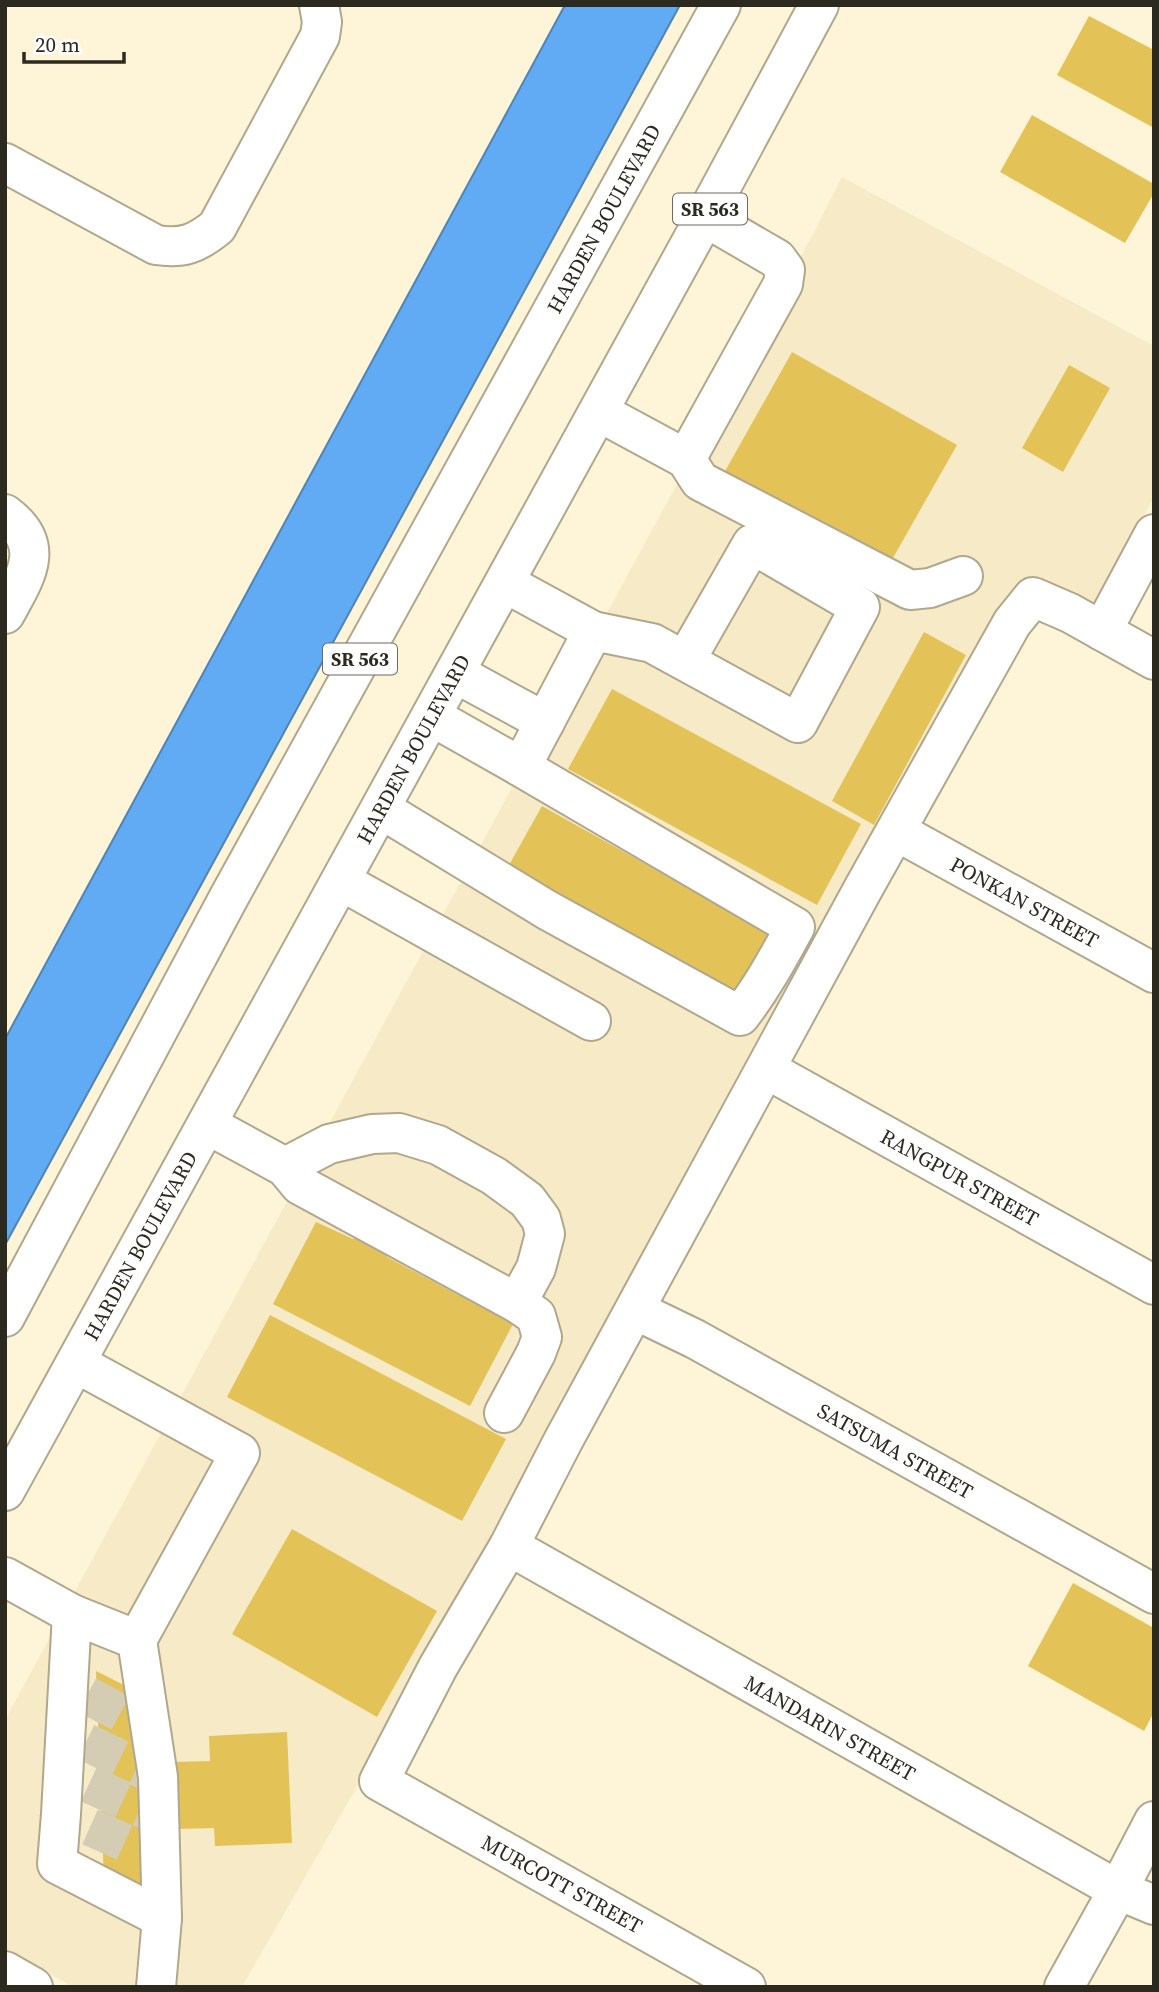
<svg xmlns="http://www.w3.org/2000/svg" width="1159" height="1992" font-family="'Source Serif 4',serif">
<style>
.built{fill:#f7ebc7}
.water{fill:#60abf3;stroke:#5084b3;stroke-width:2}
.building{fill:#e3c258}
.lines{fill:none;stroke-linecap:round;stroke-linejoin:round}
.minor-tunnel{stroke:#d4ccb3;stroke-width:38;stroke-dasharray:38 19;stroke-linecap:butt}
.minor-casing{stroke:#b0a78c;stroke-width:42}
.major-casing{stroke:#b0a78c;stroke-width:42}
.minor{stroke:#fff;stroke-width:38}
.major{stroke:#fff;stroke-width:38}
.labels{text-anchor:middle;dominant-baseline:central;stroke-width:7;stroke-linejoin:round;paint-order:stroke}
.shield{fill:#fff;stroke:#6b6962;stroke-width:2}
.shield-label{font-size:19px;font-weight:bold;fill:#2c291e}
.street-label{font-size:21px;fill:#2c291e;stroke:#fff}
</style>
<rect width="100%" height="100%" fill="#fef5d8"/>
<path class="built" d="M842,177L1154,346V497L1096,606L1078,595L1041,579L1021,586L494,1538L423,1660L355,1790L242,1987H73L5,1949V1720L813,234Z"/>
<path class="water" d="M565,5H680L5,1245V1039Z"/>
<path class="building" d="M1089,16L1154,50V128L1057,75Z
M1032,115L1154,184V193L1125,243L1000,172Z
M792,352L957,445L889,565L724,473Z
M1069,365L1110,388L1063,472L1022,448Z
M924,632L966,655L874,825L832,801Z
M612,689L861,824L817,905L568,769Z
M542,806L785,942L752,1001L509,865Z
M316,1222L353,1239L361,1235L384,1246L387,1257L513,1324L470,1406L273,1304Z
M270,1315L506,1439L462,1521L227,1397Z
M292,1529L437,1611L377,1717L232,1634Z
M1073,1583L1154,1628V1712L1144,1731L1028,1666Z
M96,1671L136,1691L138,1763L210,1761L209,1736L287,1732L292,1843L215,1846L214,1828L140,1830L141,1903L104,1881Z"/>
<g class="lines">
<path class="minor-tunnel" d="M87,1695L124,1715
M86,1742L158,1777
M89,1784L160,1817
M90,1827L128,1844"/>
<g class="minor-casing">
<g id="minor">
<path d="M5,163L156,245C183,249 196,244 217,227L320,36L322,22L319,5"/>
<path d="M599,412L686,459L700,481L910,590L930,588L963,576"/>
<path d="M686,459L783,284L785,270L777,259L705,217"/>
<path d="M5,514C48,546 25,577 5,614"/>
<path d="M505,583L593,631L652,643L798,723L860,607L752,544L685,661"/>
<path d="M1102,631L1154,534"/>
<path d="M455,673L545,722"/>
<path d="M521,767L593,631"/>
<path d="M381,809L547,910L740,1016C762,988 778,958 795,927L521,767L431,716"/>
<path id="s1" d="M896,831L1154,973"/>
<path d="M341,881L591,1021"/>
<path id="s2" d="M766,1069L1154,1285"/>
<path d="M208,1125L285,1167L300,1185L517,1303L536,1316L542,1337L536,1353L504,1413"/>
<path d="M285,1167L329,1144L372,1134L399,1133L438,1145L494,1176L527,1200L541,1219L545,1234L536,1268L517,1303"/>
<path id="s3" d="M635,1310L695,1339L1154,1594"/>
<path id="s4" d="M509,1546L1118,1890L1154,1905"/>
<path d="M5,1577L72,1614L137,1640L240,1453L76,1363"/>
<path d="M72,1614L61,1814L57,1864L162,1918L156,1987"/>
<path d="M137,1640L158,1777L162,1918"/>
<path d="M5,1971L33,1987"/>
<path d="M746,1987L379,1781L438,1667L509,1546L563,1441L863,889L1012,623L1033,597L1070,613L1154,660"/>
<path d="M1064,1987L1118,1890L1154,1821"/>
</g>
</g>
<g class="major-casing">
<g id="major">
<path id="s5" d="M5,1317L229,897L721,5"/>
<path id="s6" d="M5,1491L705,217L819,5"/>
</g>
</g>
<use href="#minor" class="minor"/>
<use href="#major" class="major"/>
</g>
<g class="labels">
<g class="shield">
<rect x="673" y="193.5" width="74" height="31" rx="5"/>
<rect x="323" y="643.5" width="74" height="31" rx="5"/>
</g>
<g class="shield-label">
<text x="710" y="209">SR 563</text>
<text x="360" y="659">SR 563</text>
</g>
<g class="street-label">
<text stroke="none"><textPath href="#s5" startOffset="1251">HARDEN BOULEVARD</textPath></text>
<text stroke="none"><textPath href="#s6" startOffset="847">HARDEN BOULEVARD</textPath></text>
<text stroke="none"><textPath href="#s1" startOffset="147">PONKAN STREET</textPath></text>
<text stroke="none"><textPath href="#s2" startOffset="222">RANGPUR STREET</textPath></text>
<text stroke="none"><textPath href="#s6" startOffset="280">HARDEN BOULEVARD</textPath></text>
<text stroke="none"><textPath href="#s3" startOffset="296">SATSUMA STREET</textPath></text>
<text stroke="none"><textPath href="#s4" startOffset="369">MANDARIN STREET</textPath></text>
<text transform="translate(562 1884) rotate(29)">MURCOTT STREET</text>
</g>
</g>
<rect width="1159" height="1992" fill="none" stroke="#2c291e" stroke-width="14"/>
<path d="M24 52v10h100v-10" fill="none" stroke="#2c291e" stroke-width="3.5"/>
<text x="35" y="52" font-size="21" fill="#2c291e" stroke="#ffffff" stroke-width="5" paint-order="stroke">20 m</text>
</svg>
